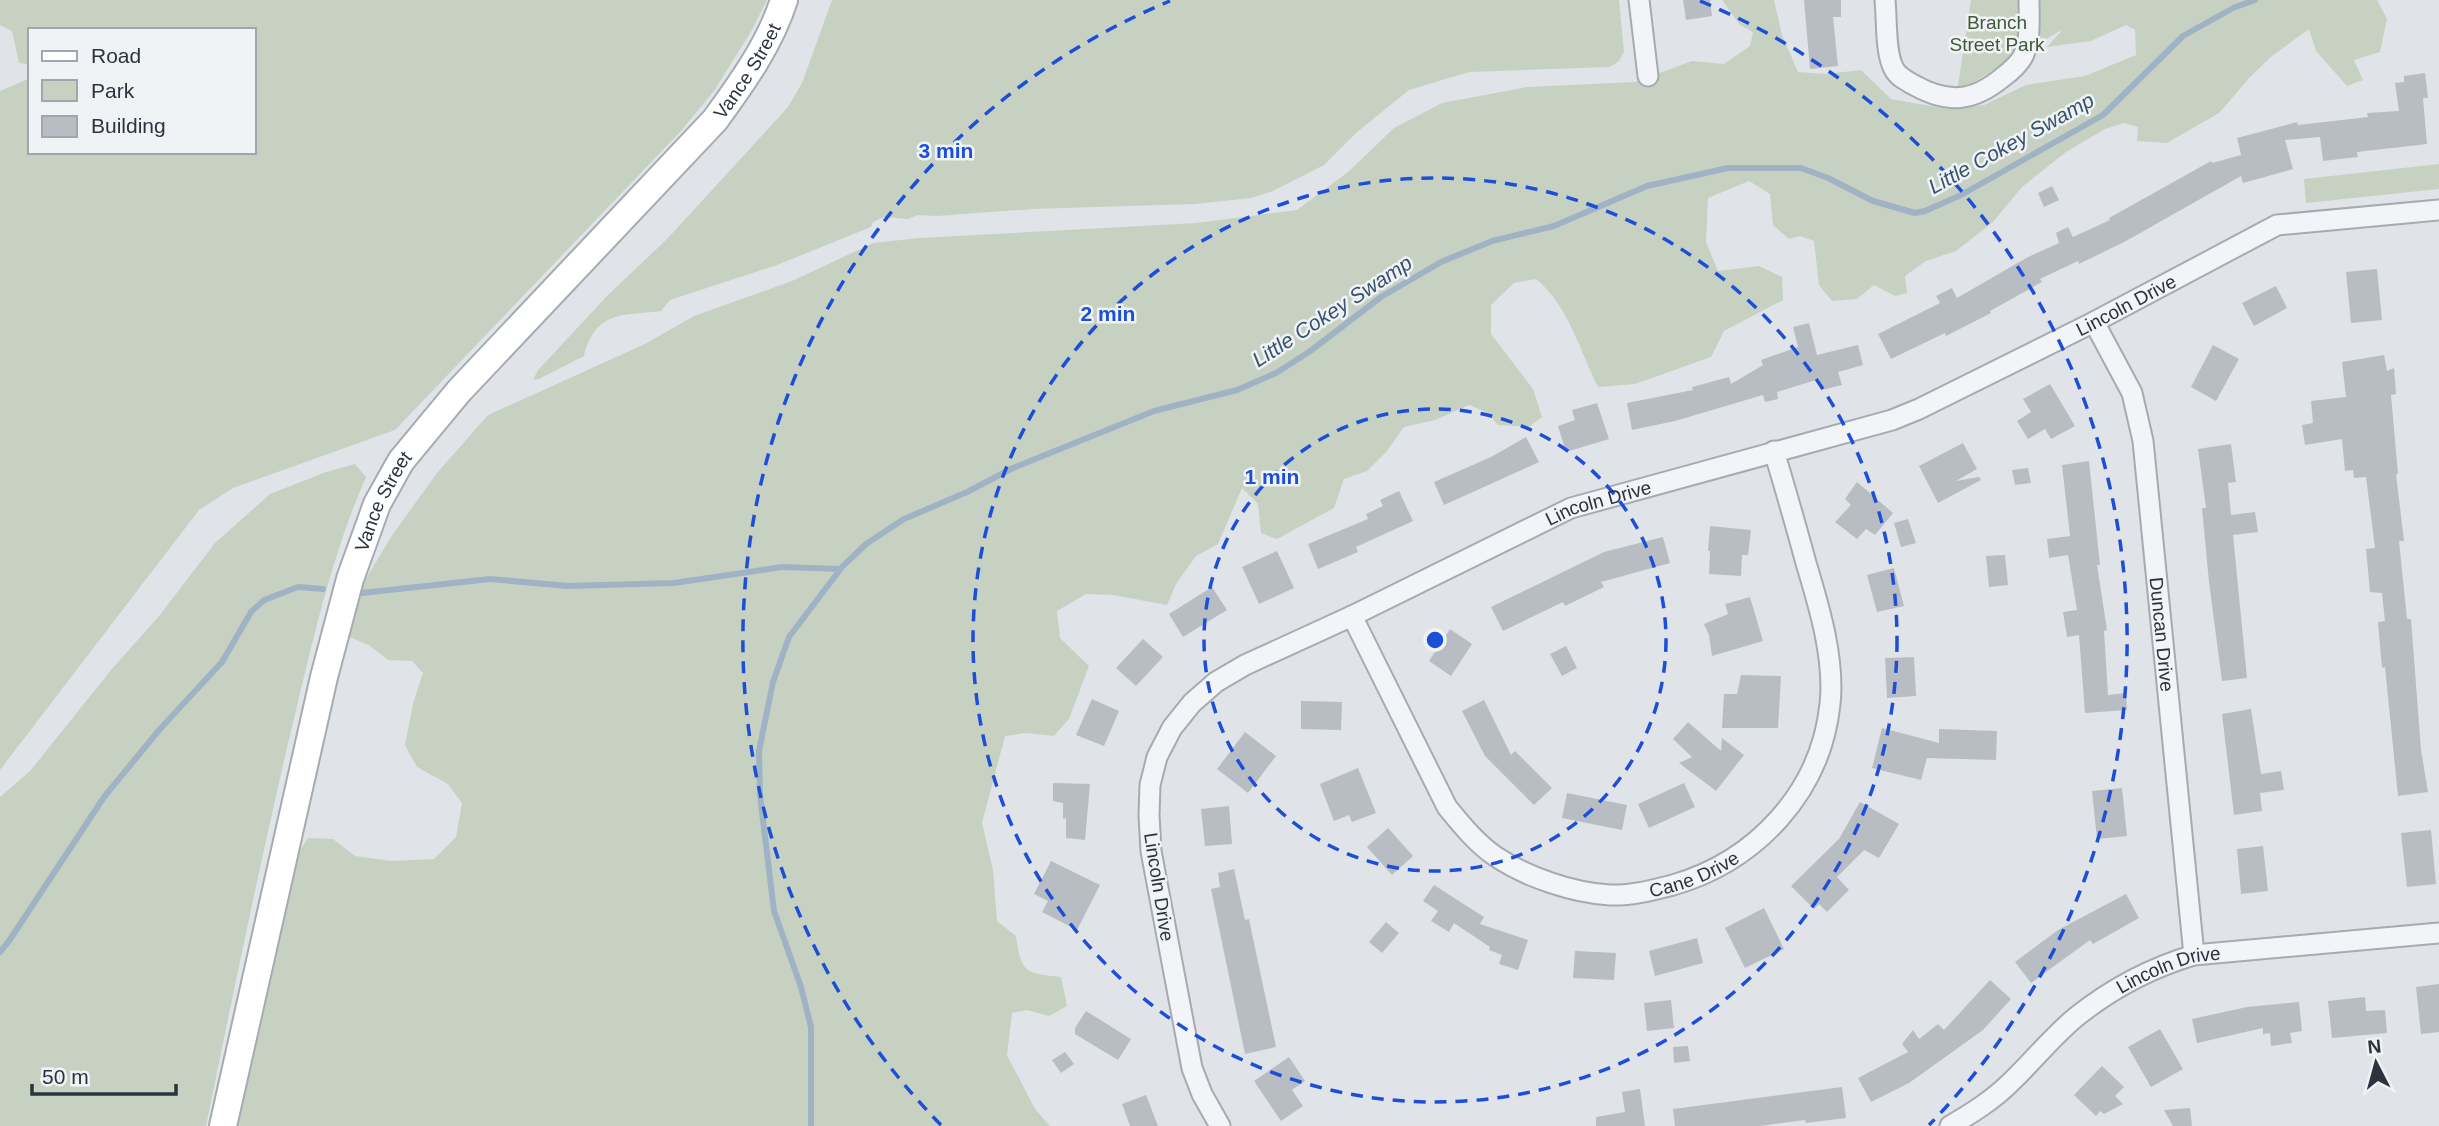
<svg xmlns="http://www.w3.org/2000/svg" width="2439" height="1126" font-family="Helvetica,sans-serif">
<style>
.green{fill:#c7d1c2}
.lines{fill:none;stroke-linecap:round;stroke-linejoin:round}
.stream{stroke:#9fb3c5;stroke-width:6}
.building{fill:#b8bdc4}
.street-casing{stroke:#a6abb2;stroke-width:23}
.secondary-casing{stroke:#a6abb2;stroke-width:30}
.street{stroke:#f3f4f7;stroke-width:19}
.secondary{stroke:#fff;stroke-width:26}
.ring{fill:none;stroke:#1d4ed8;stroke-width:3.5;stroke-dasharray:12 9}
.labels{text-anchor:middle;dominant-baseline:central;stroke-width:5;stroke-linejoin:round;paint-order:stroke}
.park-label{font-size:19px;fill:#415839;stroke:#f0f3f6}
.street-label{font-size:19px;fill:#2a333e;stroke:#f0f3f6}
.water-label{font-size:21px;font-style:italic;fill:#38536e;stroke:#f0f3f6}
.centre{fill:#1d4ed8;stroke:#f0f3f6;stroke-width:3.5}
.ring-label{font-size:21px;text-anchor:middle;font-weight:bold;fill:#1d4ed8;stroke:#f0f3f6;stroke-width:5;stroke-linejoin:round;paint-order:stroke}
</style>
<rect width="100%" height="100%" fill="#e0e4e8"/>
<path class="green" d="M0,0H767L752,30L714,91L680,132L395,430L233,488L199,510L0,770V91L30,78V152H254V30H30V67L28,64L19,63L12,31L0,25Z
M832,0H1619L1624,52L1619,61L1610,67L1469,72L1409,90L1356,133L1324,165L1273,191L1251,198L1195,204L1033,209L937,216L918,215L908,219L884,217L873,222L871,227L777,265L670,300L661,311C622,316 596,310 584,356L539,379L533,380L538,370L608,295L668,238L788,107L802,83Z
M1722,0H1774L1782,35L1798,72L1826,74L1861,70L1891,99L1948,109L1984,105L2026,85L2085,76L2136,55L2135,30L2126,25L2091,41L2047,47L2063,29L1957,92L1971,0H2377L2387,19L2380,52L2354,60L2363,80L2347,86L2316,51L2309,29L2272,56L2251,76L2219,113L2167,143L2137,141L2138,127L2124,123L2105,129L2066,152L2022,187L1993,222L1956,251L1926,261L1905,276L1907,293L1895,296L1874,285L1857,299L1832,301L1819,285L1814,241L1800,236L1789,239L1773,225L1770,194L1749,181L1708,198L1706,242L1718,271L1759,266L1782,277L1783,300L1724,331L1711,357L1635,384L1598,387C1580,351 1568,305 1536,279L1514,283L1491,305V334L1533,389L1542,417L1529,427L1498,425L1488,413L1469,405L1435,420L1404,427L1387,451L1367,471L1344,479L1334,508L1277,539L1261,533L1258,504L1242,488L1218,544L1196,556L1176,584L1167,605L1113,595L1086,594L1057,611L1060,638L1089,666L1069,719L1054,736L1026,733L1005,736L982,823L993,870L997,921L1016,936C1021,974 1026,973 1061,977L1067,1006L1049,1016L1027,1010L1012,1013L1007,1055L1035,1109L1050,1126H235L234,1118L298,853L308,838L333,839L355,856L391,861L434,859L456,837L462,803L448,784L417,767L405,745L413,704L423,673L412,661L388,660L369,645L344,635L354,598L393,534L437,473L488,415L645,344L694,316L792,281L873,243L919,238L1196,223L1297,210L1348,172L1394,128L1442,103L1527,87L1635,82L1692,61L1724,64L1750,46L1753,32L1740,25Z
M2439,164V189L2306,203L2304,179Z
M355,464L366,477C330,559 312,645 291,731C260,862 233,994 206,1126H0V797L30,771L111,670L159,616L215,543L270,494L326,472Z"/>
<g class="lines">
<path class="stream" d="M362,593L490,579L568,586L674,583L782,567L840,569
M0,952L9,941L104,797L160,729L222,662L251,612L264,600L298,587L323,589
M811,1126V1027L801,987L774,911L760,795L759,751L773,682L789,637L842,567L866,544L904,519L967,492L1013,468L1154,411L1237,390L1276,373L1309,352L1381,297L1441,262L1492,241L1554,226L1647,186L1728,168H1801L1828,178L1873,201L1915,213L1925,211L1961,195L2103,115L2183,36L2233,8L2255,0"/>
</g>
<path class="building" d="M1683,0H1710L1712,16L1686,20Z
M1804,0H1841V17H1833L1838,66L1810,69Z
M2425,73L2428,98H2423L2427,144L2357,152L2358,157L2323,161L2320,137L2285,140L2293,169L2243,183L2241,176L2126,241L2079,264L2078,261L2040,279L2042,282L1990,311L1991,313L1946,336L1945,333L1891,359L1878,334L1940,303L1936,296L1952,288L1957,298L2028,257L2059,243L2056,233L2068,227L2073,237L2110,220L2109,218L2211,161L2212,163L2241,155L2237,138L2297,122L2298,125L2368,117L2367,113L2399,111L2395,83L2404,82V76Z
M2052,186L2059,200L2044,207L2038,193Z
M2377,269L2382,320L2351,323L2346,272Z
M2276,286L2287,308L2254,326L2242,303Z
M1809,323L1817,355L1858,345L1863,365L1838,372L1842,385L1822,390L1819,379L1777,392L1778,399L1765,402L1763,395L1675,421L1632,430L1627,403L1693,390L1692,387L1729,377L1731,384L1763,365L1761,360L1798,347L1793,327Z
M2213,345L2239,359L2216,401L2191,387Z
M2384,355L2387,371L2394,368L2396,394L2391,395L2398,474H2396L2404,541H2399L2407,619H2411L2421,750L2428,792L2398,796L2385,667L2382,668L2378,622L2385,621L2382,593L2370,592L2366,549L2375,548L2366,477L2354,478L2353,470L2345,471L2342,439L2305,445L2302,425L2313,423L2311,401L2346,397L2342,362Z
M2050,384L2075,426L2051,439L2045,429L2028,439L2017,421L2031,412L2023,399Z
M1597,403L1609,439L1566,452L1558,426L1575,420L1572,410Z
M1526,437L1539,462L1444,505L1434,482L1491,457Z
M1963,443L1977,469L1956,481L1979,477L1981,480L1938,503L1919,466Z
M2231,444L2236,482L2228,483L2231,515L2255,512L2258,532L2233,535L2247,678L2222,681L2209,582L2202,508H2206L2198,449Z
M2089,461L2100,565H2097L2107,630L2104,631L2108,695L2126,693L2127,710L2085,713L2079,635L2067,637L2063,612L2077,610L2068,555L2049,558L2047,539L2070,536L2062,465Z
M2028,468L2031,483L2015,485L2012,470Z
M1857,482L1893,513L1875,535L1866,529L1857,539L1835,522L1851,505L1845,499Z
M1399,491L1413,521L1356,547L1358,552L1318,569L1308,544L1368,519L1366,514L1383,506L1380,500Z
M1908,519L1916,543L1901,547L1894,523Z
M1710,526L1751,530L1748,555H1742L1741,576L1709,574L1710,551H1708Z
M1663,537L1670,563L1601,582L1604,587L1565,606L1563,602L1503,631L1491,607L1604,552Z
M1277,551L1294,588L1259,604L1242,567Z
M2005,555L2008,585L1989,587L1986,556Z
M1894,568L1904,606L1877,612L1867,575Z
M1212,587L1227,610L1183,637L1169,614Z
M1750,597L1763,641L1712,656L1709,635L1704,624L1728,614L1725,604Z
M1450,629L1472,644L1451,676L1429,661Z
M1143,639L1163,657L1136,686L1116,668Z
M1566,646L1577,668L1562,676L1550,654Z
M1914,657L1916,696L1887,698L1885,658Z
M1741,675L1781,676L1778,728H1722L1724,694H1737Z
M1092,699L1119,711L1104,746L1076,735Z
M1484,700L1511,755L1515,751L1552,788L1534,805L1485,756L1462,711Z
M1301,701L1342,702L1341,730L1301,729Z
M2251,709L2261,774L2281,771L2284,790L2260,793L2262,811L2234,815L2222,714Z
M1688,722L1721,751L1722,738L1744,755L1716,791L1679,763L1692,757L1673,739Z
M1882,728L1939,743V729L1997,731L1996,760L1927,758L1921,780L1872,768Z
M1245,732L1276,756L1248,793L1217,769Z
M1358,768L1376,813L1352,822L1349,815L1334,821L1320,784Z
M1053,783L1090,784L1085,840L1066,838V818L1063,819V803L1053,801Z
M1684,783L1695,807L1649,828L1638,804Z
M2122,788L2127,836L2097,839L2092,791Z
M1567,793L1627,805L1622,830L1562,818Z
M1860,802L1899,824L1879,858L1864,850L1837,877L1849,890L1827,912L1819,904L1814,909L1791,886L1839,839Z
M1229,806L1232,844L1205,846L1201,809Z
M1388,828L1413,856L1392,875L1367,847Z
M2431,830L2436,884L2407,887L2401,833Z
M2263,846L2268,891L2241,894L2237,849Z
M1051,861L1100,885L1077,930L1042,912L1048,901L1034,894Z
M1234,869L1245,920L1249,919L1276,1047L1245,1054L1211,889L1220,887L1218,873Z
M1434,885L1484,917L1480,924L1528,940L1518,970L1499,964L1502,955L1489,950L1490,947L1454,923L1449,932L1431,921L1438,911L1423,901Z
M2126,894L2139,918L2093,944L2090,940L2031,983L2015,962L2058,930Z
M1764,908L1784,949L1745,968L1725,928Z
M1386,922L1399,933L1382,953L1369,942Z
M1697,938L1703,963L1655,976L1649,951Z
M1575,951L1616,953L1614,980L1573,978Z
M1990,980L2011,999L1983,1030L1909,1083L1871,1102L1858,1078L1908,1052L1902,1044L1913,1030L1919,1039L1938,1024L1944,1030Z
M2439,984V1032L2421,1034L2416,987Z
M2365,997L2366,1011L2385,1010L2387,1033L2332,1038L2328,1001Z
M1671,1000L1674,1028L1647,1031L1644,1003Z
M2299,1002L2302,1031L2290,1033L2292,1043L2271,1046L2270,1033L2263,1034V1028L2197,1043L2192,1019L2247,1007Z
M1086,1011L1131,1039L1118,1060L1075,1034V1028Z
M2160,1029L2183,1069L2151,1087L2128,1047Z
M1688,1046L1690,1061L1674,1063L1673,1047Z
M1065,1052L1074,1064L1061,1073L1052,1060Z
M1289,1057L1305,1081L1292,1090L1303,1106L1281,1121L1254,1081Z
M2102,1066L2124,1087L2115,1096L2123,1104L2104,1114L2100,1111L2096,1116L2074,1095Z
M1842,1087L1846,1118L1806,1123L1805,1120L1760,1126H1675L1673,1109Z
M1640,1089L1645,1126H1596V1117L1625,1112L1622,1092Z
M1146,1095L1158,1126H1130L1122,1104Z
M2190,1108L2192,1126H2173L2164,1110Z"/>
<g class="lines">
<g class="street-casing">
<g id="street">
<path d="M1639,0L1648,76"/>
<path d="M1885,0C1887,19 1885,53 1894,69C1898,77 1907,81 1914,85C1948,104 1973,102 2003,77C2010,72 2021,62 2024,54C2031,38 2029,16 2029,0"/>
<path id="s1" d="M2094,322L2132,393L2143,441L2194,955"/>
<path id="s2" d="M1352,616L1447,807C1461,824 1476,843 1495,856C1526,877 1573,893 1610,895C1631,896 1653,890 1673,885C1756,861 1821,792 1830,704C1835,659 1819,606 1806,563C1796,526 1785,488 1774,451"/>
<path id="s3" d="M1220,1126L1202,1094L1192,1068L1151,851L1149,815L1150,785L1157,757L1172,728L1192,703L1216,682L1245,665L1352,616L1571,508L1892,420L1919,409L2094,322L2277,225L2439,210"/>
<path id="s4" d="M1950,1126C1972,1113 1993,1100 2011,1082C2033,1061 2052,1037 2076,1017C2111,989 2150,968 2194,955L2439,933"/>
</g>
</g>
<g class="secondary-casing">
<g id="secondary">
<path id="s5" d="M223,1126L324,677L350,579L377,504L401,461L459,391L715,120C742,83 770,44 784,0"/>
</g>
</g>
<use href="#street" class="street"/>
<use href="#secondary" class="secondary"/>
</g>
<g class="ring">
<circle cx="1435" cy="640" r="231"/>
<circle cx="1435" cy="640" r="462"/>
<path d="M941 1125A692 692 0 0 1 1170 1M1700 1A692 692 0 0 1 1929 1125"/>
</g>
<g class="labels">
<g class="park-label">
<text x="1997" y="22">Branch<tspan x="1997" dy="22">Street Park</tspan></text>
</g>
<g class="street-label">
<text stroke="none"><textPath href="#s5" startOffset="1213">Vance Street</textPath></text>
<text stroke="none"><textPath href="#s3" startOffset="1466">Lincoln Drive</textPath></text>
<text stroke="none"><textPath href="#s5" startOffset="646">Vance Street</textPath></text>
<text stroke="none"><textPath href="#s3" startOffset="900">Lincoln Drive</textPath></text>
<text stroke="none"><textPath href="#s1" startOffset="324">Duncan Drive</textPath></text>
<text stroke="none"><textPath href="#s2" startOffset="492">Cane Drive</textPath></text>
<text transform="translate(1159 887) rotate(81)">Lincoln Drive</text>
<text stroke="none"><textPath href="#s4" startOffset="273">Lincoln Drive</textPath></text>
</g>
<g class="water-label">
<text transform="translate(2011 143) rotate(-29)">Little Cokey Swamp</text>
<text transform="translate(1332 311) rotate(-33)">Little Cokey Swamp</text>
</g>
</g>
<circle cx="1435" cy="640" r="10" class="centre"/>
<g class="ring-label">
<text x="946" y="158">3 min</text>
<text x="1108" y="321">2 min</text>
<text x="1272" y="484">1 min</text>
</g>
<rect x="28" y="28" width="228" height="126" fill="#f0f3f6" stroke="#a1a6ac" stroke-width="2"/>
<rect x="42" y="51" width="35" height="10" fill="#ffffff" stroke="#a1a6ac" stroke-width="2"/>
<text x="91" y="63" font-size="21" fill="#2a333e">Road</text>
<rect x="42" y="80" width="35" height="21" fill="#c7d1c2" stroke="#a1a6ac" stroke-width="2"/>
<text x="91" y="98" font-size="21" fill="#2a333e">Park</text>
<rect x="42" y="116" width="35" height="21" fill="#b8bdc4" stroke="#a1a6ac" stroke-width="2"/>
<text x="91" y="133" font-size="21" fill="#2a333e">Building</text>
<g transform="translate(2376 1063) rotate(354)" stroke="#f0f3f6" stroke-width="5" paint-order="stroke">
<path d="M0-5L12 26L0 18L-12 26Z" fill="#2a333e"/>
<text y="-10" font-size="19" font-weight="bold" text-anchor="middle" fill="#2a333e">N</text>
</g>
<path d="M32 1084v10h144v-10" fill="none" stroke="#2a333e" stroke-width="3.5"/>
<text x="42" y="1084" font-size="21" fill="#2a333e" stroke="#f0f3f6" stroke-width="5" paint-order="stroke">50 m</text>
</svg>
